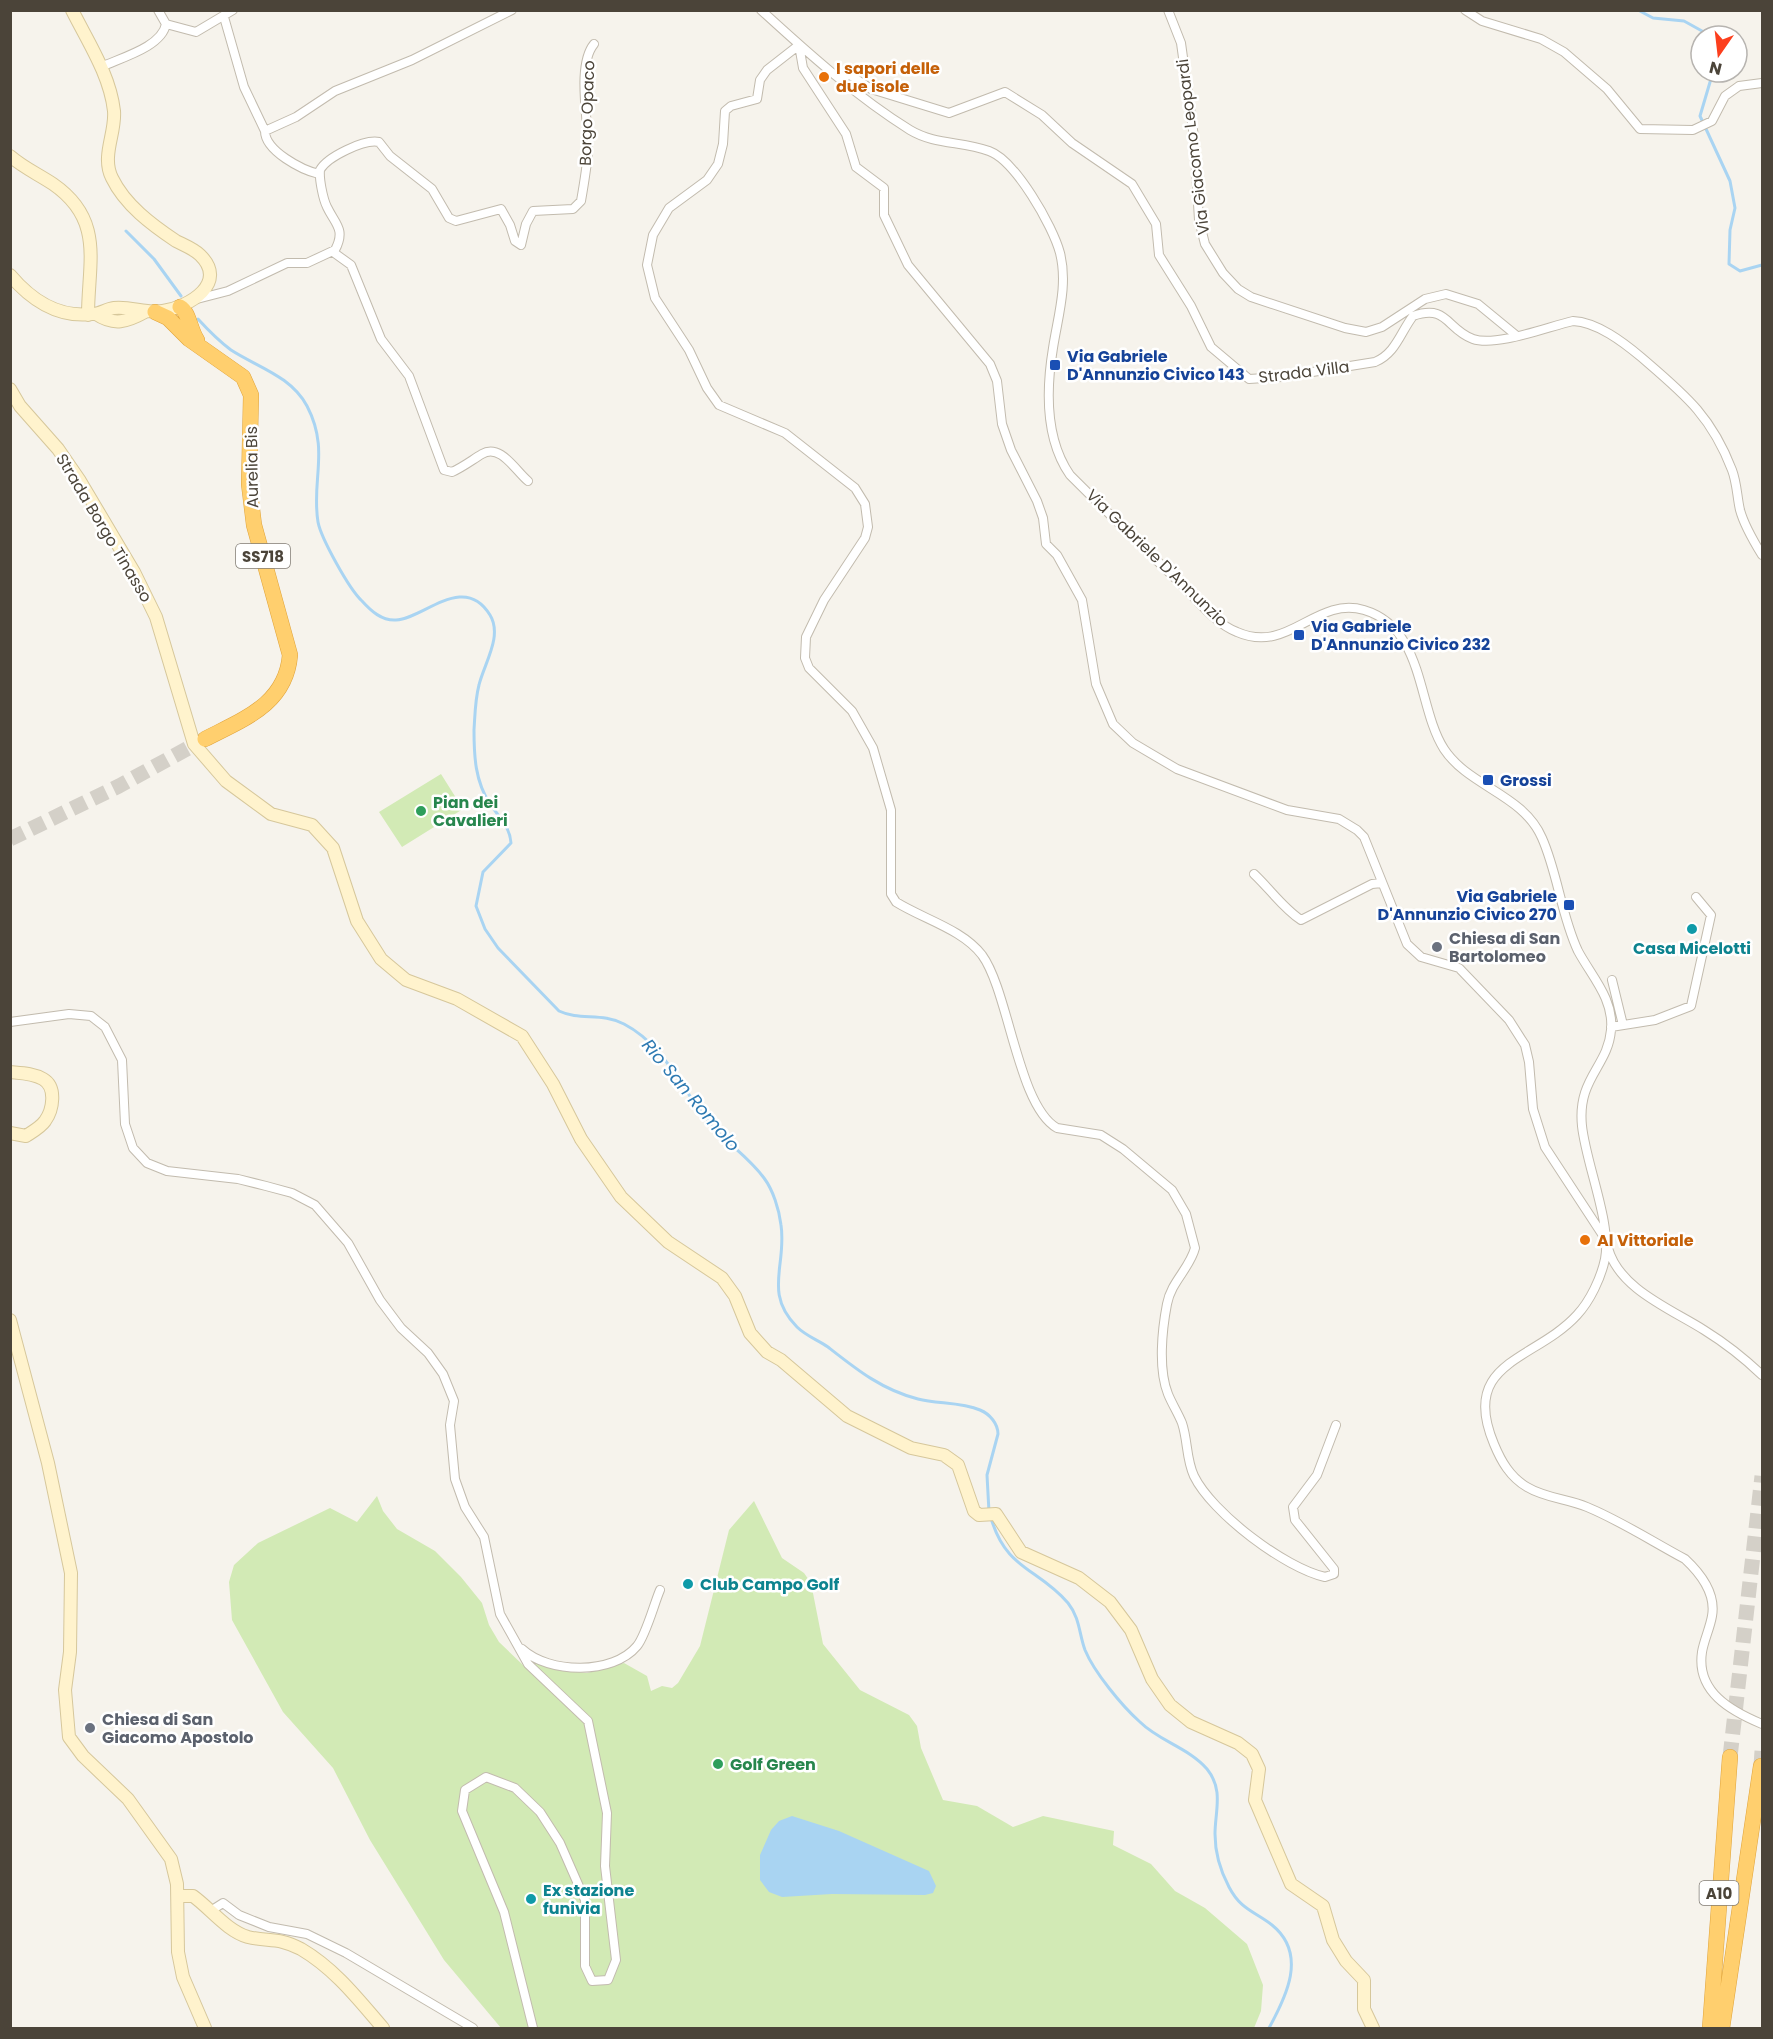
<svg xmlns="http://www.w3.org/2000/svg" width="1773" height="2039" font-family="Poppins,sans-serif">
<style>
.green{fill:#d2eab5}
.water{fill:#a9d4f2}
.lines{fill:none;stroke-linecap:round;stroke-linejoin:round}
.stream{stroke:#a9d4f2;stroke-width:3}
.highway-tunnel{stroke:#d4d0c8;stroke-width:15;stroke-dasharray:15 8;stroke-linecap:butt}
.street-casing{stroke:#c2bbae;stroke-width:10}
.secondary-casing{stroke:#d6c79b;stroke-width:14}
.highway-casing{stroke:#e0a43c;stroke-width:16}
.street{stroke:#fff;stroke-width:8}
.secondary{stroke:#fff3cd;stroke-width:12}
.highway{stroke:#ffcf6e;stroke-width:15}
.food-dot{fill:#e8710a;stroke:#fff;stroke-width:2}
.transit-dot{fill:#1a4fb4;stroke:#fff;stroke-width:2}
.leisure-dot{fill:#2e9e5b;stroke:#fff;stroke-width:2}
.culture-dot{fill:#0f9aa8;stroke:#fff;stroke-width:2}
.worship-dot{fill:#6b7280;stroke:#fff;stroke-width:2}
.labels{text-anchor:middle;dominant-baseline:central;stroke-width:5;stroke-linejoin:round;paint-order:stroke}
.shield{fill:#fff;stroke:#817c74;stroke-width:1.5}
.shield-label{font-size:15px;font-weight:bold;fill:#4b4439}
.food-label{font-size:16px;font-weight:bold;fill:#c56008;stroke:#fff;text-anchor:start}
.street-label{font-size:16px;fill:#4b4439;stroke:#fff}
.transit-label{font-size:16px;font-weight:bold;fill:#164399;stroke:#fff;text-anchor:start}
.leisure-label{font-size:16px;font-weight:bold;fill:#27864d;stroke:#fff;text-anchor:start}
.worship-label{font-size:16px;font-weight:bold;fill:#5b616d;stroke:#fff;text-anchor:start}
.culture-label{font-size:16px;font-weight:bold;fill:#0d838f;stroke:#fff;text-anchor:start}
.water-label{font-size:18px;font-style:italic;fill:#2e7ab2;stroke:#fff}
</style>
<rect width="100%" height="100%" fill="#f6f3ec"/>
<path class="green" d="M441,774L463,809L402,847L379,812Z
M377,1496L383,1511L397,1529L435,1551L461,1577L482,1603L489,1625L499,1642L524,1666L535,1660L556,1669L587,1673L624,1663L647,1676L651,1691L662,1686L672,1688L678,1683L700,1646L729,1530L754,1501L782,1558L804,1573L811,1583L823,1644L860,1690L909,1715L917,1726L921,1748L943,1800L977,1806L1013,1827L1043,1816L1114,1831L1113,1845L1151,1864L1175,1891L1205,1908L1247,1944L1263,1985L1261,2011L1254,2028H501L444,1960L370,1840L333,1768L283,1712L232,1620L229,1582L234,1565L258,1543L330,1508L357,1522Z"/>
<path class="water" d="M792,1816L839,1831L929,1871L936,1886L933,1893L925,1895L832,1894L782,1897L769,1892L760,1880V1855L771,1830L779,1821Z"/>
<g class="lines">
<path class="stream" d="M1638,10L1653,18L1684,21L1711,36
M1713,72L1700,116L1730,181L1735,208L1730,230L1729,264L1740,271L1762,265
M126,231L154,259L181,296
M198,319C208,330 219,341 231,350C257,367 291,376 307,406C330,450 311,480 318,522C321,538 349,589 362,601C371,611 382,621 396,620C423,619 464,572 490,615C503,636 484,664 479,685C475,700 475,715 474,730C474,756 475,781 490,804C499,817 510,827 511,843L483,872L476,906L485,929L498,948L559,1011C580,1021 602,1012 624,1024C668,1047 683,1095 716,1130C731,1146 750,1159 764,1178C773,1190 779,1209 781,1225C787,1265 763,1293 797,1327C806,1336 818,1340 828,1347C856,1369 882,1390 918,1399C937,1404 961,1402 980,1410C990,1414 998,1424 998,1434L987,1475L989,1512
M991,1518C1006,1570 1038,1568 1068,1603C1080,1618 1079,1634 1085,1650C1094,1672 1122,1706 1140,1722C1159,1741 1189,1748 1207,1769C1224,1790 1215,1811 1215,1834C1215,1852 1221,1872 1229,1887C1241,1910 1254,1911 1272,1925C1308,1954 1286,1997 1269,2028"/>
<path class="highway-tunnel" d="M10,839L119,786L205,739
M1730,1757L1762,1476
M1761,1766L1762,1751"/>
<g class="street-casing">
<path id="street" d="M761,10C808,53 857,97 910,130C935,145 962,141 989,151C1015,160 1053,226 1060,253C1068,285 1058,316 1053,348C1046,390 1045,439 1070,475C1107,512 1145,549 1183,586C1199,602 1216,624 1237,632C1289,655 1315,596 1364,610C1425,628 1417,707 1444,749C1469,787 1523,794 1542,838C1558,874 1561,915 1578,951C1592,977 1614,999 1611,1030C1608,1067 1577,1078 1582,1126C1586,1164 1612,1224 1605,1259C1601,1278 1590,1301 1577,1315C1535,1361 1459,1361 1494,1444C1501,1461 1510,1477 1527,1487C1545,1498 1568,1499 1587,1507C1621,1521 1653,1542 1685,1559C1700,1573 1716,1594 1712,1616C1710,1628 1704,1640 1702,1652C1696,1692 1731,1711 1762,1724
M1168,10L1181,43L1194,137L1199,220L1205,244L1223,273L1238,289L1251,297L1345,328L1366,332L1382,327L1425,299L1446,294L1478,304L1517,336
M1465,10L1482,21L1541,39L1564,52L1607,89L1640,129L1693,130L1712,121L1725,96L1739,86L1762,83
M224,17L244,87L265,131
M166,24L196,32L233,10
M799,45L767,70L760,80L757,99L731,106L725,111L723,144L718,164L707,180L669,208L653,235L647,265L655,298L689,350L707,388L719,405L785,433L855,488L865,504L868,527L865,538L824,600L806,637L805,658L809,668L852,711L873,748L891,810V894L896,902C923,919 962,929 982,955C1009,992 1018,1106 1057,1128L1101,1135L1123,1149L1172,1190L1186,1214L1195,1248C1190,1268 1171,1282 1167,1304C1162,1330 1158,1369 1168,1394C1172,1404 1178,1413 1182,1423C1188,1441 1186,1459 1194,1476C1212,1513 1285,1568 1325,1577L1334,1574V1569L1295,1520L1293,1507L1317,1475L1336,1425
M799,45L803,68L846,134L856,167L884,188V215L908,265L990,364L997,381L1002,424L1011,450L1037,501L1043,518L1046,544L1057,555L1082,600L1096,684L1113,724L1133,743L1177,769L1287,810L1339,819L1357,830L1364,837L1407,944L1421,957L1459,968L1509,1020L1525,1045L1529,1062L1533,1109L1545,1147L1602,1234
M101,67C120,58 162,47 166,24L158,10
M839,77L850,75L871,89L949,113L1005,92L1042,115L1072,143L1132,184L1156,224L1159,255L1191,306L1211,347L1249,379L1281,377L1375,362C1396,353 1400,333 1413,316C1448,304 1446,329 1473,339C1496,347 1547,327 1573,321C1597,322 1623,342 1641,357C1684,394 1711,415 1732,470C1737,483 1737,497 1740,510C1744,525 1754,542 1762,555
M319,174C302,170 265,151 265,131L296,117L335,91L412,60L512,10
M333,252L351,265L381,339L409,376L444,470L452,472C463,467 472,460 482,454C500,443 515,470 528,481
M197,299L228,291L287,263H307L335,250C346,229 335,224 327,207C323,199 319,179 320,170C327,157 364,139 379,142L390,156L432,189L449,218L456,221L501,209L510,225L515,241L521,245L526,224L533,211L573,209L581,201C584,184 587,167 588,150C589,123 576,66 594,44
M1254,874C1270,889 1283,908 1301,920L1372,884L1382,883
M1612,980L1623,1025
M10,1022L69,1014L91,1016L105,1027L122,1060L125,1124L133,1148L147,1163L167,1171L238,1179L266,1186L292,1193L315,1205L348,1243L380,1300L401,1328L428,1353L443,1374L454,1401L450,1425L455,1479L465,1507L484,1537L500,1614L528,1664L588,1721L607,1813L605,1866L616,1960L608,1980L592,1981L585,1966V1900L560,1843L540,1812L515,1788L486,1777L465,1790L462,1811L504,1912L533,2028
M1611,1027L1655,1020L1691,1006L1711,915L1696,897
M1608,1248C1619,1289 1671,1309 1704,1330C1725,1343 1744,1358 1762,1375
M522,1649C549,1674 613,1675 637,1646C646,1635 654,1604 660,1590
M212,1910L223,1903L239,1915L269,1927L307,1934L346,1953L473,2028"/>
</g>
<g class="secondary-casing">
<path id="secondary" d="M10,156C24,168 38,174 53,184C105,220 88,263 88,315
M10,275C32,301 58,318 92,314C100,314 106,309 114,308C131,306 146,314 163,311C189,307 229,283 200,255C194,249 184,245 176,241C152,225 125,205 112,178C101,156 116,133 114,111C110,75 88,42 72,10
M96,314C114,326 127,322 145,312
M10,389L20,406L58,449L80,481L134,572L156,617L194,744L226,781L271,814L312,825L333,848L357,921L381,959L406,980L457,999L522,1036L553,1084L581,1139L621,1197L668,1242L722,1278L735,1296L750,1333L767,1352L781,1360L847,1416L911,1448L944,1455L958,1465L974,1511L979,1515L996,1514L1021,1552L1079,1578L1110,1602L1131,1630L1152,1679L1170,1705L1191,1722L1238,1743L1252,1754L1259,1769L1255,1800L1291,1884L1323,1906L1333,1940L1346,1961L1364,1980V2009L1373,2028
M10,1072C21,1073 33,1073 43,1079C57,1087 53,1110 45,1121C41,1127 32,1132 26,1136L10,1133
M10,1320L48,1463L71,1573L70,1652L65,1690L69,1737L83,1756L128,1799L171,1859L177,1884L178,1952L183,1977L205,2028
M178,1896H193C211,1909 227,1931 248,1937C269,1942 278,1937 301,1949C335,1969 358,1999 383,2028"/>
</g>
<g class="highway-casing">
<path id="highway" d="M180,307C189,312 190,330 197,340
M155,312L168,318L189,339L243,377L251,395L249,484L254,525L290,655C286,704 244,719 205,739
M1710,2028L1730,1757
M1722,2028L1761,1766"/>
</g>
<use href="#street" class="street"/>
<use href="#secondary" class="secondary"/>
<use href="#highway" class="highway"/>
</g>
<g class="food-dot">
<circle cx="824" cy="77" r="6"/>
<circle cx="1585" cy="1240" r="6"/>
</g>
<g class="transit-dot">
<rect x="1049" y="359" width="12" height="12" rx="3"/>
<rect x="1293" y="629" width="12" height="12" rx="3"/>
<rect x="1482" y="774" width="12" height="12" rx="3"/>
<rect x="1563" y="899" width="12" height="12" rx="3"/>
</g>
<g class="leisure-dot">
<circle cx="421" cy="811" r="6"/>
<circle cx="718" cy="1764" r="6"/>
</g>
<g class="culture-dot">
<circle cx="1692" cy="929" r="6"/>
<circle cx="688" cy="1584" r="6"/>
<circle cx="531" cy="1899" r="6"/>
</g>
<g class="worship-dot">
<circle cx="1437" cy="947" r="6"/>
<circle cx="90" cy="1728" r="6"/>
</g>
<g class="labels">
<g class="shield">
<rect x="236" y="544" width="54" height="24" rx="4.5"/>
<rect x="1699.5" y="1881" width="39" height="24" rx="4.5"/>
</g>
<g class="shield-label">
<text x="263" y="556">SS718</text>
<text x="1719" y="1893">A10</text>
</g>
<g class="food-label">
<text x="836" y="68">I sapori delle<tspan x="836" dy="18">due isole</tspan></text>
<text x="1597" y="1240">Al Vittoriale</text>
</g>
<g class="street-label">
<text transform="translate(587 113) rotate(-88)">Borgo Opaco</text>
<text transform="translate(1193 147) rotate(-97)">Via Giacomo Leopardi</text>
<text transform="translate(1304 372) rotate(-7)">Strada Villa</text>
<text transform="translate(252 467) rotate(-91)">Aurelia Bis</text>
<text transform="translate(104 528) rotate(59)">Strada Borgo Tinasso</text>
<text transform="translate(1157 558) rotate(44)">Via Gabriele D'Annunzio</text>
</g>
<g class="transit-label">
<text x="1067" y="356">Via Gabriele<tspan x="1067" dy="18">D'Annunzio Civico 143</tspan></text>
<text x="1311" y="626">Via Gabriele<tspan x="1311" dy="18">D'Annunzio Civico 232</tspan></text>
<text x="1500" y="780">Grossi</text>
<text x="1557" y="896" text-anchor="end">Via Gabriele<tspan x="1557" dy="18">D'Annunzio Civico 270</tspan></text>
</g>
<g class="leisure-label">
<text x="433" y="802">Pian dei<tspan x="433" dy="18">Cavalieri</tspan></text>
<text x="730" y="1764">Golf Green</text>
</g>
<g class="worship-label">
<text x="1449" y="938">Chiesa di San<tspan x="1449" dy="18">Bartolomeo</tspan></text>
<text x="102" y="1719">Chiesa di San<tspan x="102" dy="18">Giacomo Apostolo</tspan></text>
</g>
<g class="culture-label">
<text x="1692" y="948" text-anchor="middle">Casa Micelotti</text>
<text x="700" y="1584">Club Campo Golf</text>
<text x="543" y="1890">Ex stazione<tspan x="543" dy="18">funivia</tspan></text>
</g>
<g class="water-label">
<text transform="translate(691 1095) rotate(50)">Rio San Romolo</text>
</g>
</g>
<rect width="1773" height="2039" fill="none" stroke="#4b4439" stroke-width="24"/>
<g transform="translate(1719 54) rotate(194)"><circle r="28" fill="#ffffff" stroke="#b7b4b0" stroke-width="1.5"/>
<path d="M0-4.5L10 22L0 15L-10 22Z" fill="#fc3f1d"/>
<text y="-9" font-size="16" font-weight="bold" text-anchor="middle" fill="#4b4439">N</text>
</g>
</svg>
